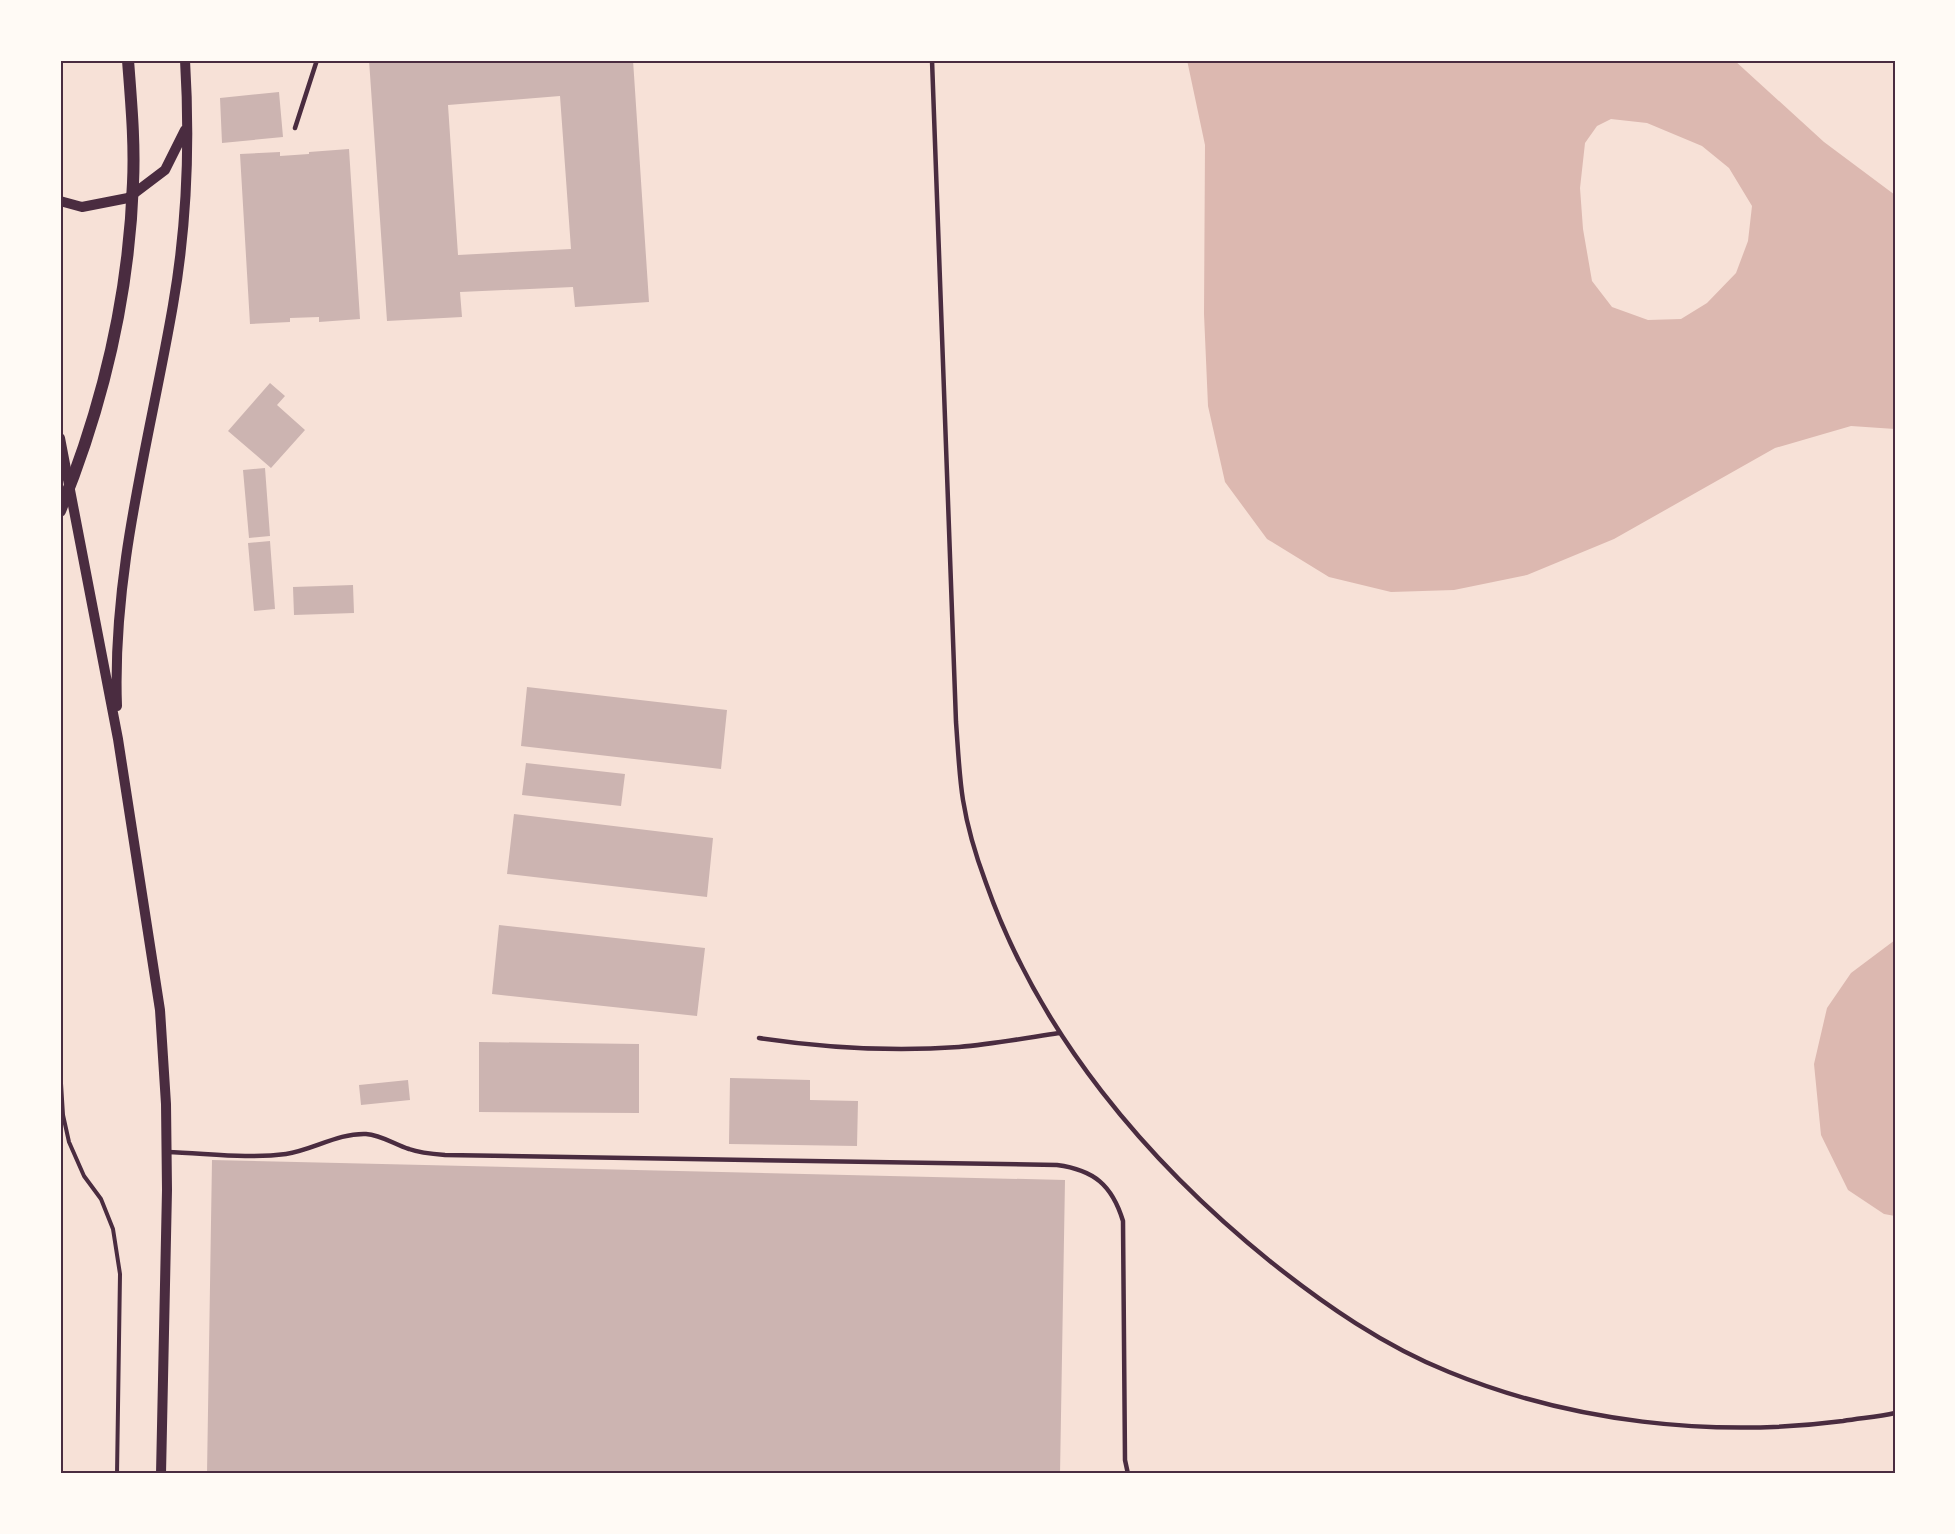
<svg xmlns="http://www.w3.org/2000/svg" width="1955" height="1534" font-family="'Roboto Condensed',sans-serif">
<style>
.water{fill:#dcb8b0;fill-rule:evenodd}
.building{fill:#ccb4b1;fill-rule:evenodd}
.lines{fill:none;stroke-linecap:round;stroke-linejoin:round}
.path{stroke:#4a2c40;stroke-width:4}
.service{stroke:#4a2c40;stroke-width:4.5}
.tertiary{stroke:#4a2c40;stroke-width:10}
.secondary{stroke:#4a2c40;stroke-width:12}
.neatline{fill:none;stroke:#4a2c40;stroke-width:2}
</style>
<rect width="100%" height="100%" fill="#f7e1d7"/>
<path class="water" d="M1187,60H1734L1824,142L1895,195V429L1851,426L1775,448L1614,539L1527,575L1454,590L1391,592L1329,577L1267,539L1225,482L1208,406L1204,314L1205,145ZM1611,119L1647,123L1702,146L1729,168L1752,206L1748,241L1736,273L1707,303L1681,319L1648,320L1612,307L1592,281L1583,229L1580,188L1585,143L1597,126Z
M1895,940V1216L1884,1214L1848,1190L1821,1135L1814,1064L1827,1008L1851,973Z"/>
<path class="building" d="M369,60H633L649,302L575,307L573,287L460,292L462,317L387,321ZM560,96L571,249L458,255L448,105Z
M279,92L283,137L222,143L220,98Z
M349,149L360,319L319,322V317L290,318V322L250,324L240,154L280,152V156L309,154V152Z
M270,383L285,396L277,405L305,430L271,468L228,431Z
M265,468L270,536L249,538L243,470Z
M270,541L275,609L254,611L248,543Z
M353,585L354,613L294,615L293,587Z
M527,687L727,710L721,769L521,746Z
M526,763L625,774L621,806L522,795Z
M514,814L713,838L707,897L507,874Z
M499,925L705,948L697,1016L492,994Z
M479,1042L639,1044V1113L479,1112Z
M730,1078L810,1080V1100L858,1101L857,1146L729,1144Z
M408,1080L410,1100L361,1105L359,1085Z
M212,1160L1065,1180L1060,1474H207Z"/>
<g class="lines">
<path class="path" d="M60,1068L63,1115L69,1142L84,1176L101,1199L113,1229L120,1274L117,1474"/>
<path class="service" d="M932,60L956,722C958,748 959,775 963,800C967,825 977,859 986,883C1039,1034 1147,1162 1271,1262C1325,1305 1384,1346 1449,1372C1571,1422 1712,1438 1843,1421C1860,1418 1878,1417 1895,1413
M295,128L317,60
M759,1038C826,1048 892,1052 959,1047C993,1044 1026,1038 1059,1033
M167,1152C206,1153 247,1159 286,1154C313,1150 338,1133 366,1134C381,1135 394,1144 409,1149C420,1153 432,1154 445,1155L1057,1165C1094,1170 1112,1185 1123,1221L1125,1460L1128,1474"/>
<path class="tertiary" d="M60,201L82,207L128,198L165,170L185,130
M60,438L118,739L160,1010L166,1104L167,1190L161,1474
M117,706C112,569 150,439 173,305C187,225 190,142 185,60"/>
<path class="secondary" d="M60,511C102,408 129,295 133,183C135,142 131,101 128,60"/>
</g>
<rect width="1955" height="1534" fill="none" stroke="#fffaf5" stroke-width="123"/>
<rect x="62" y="62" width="1832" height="1410" class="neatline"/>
</svg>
